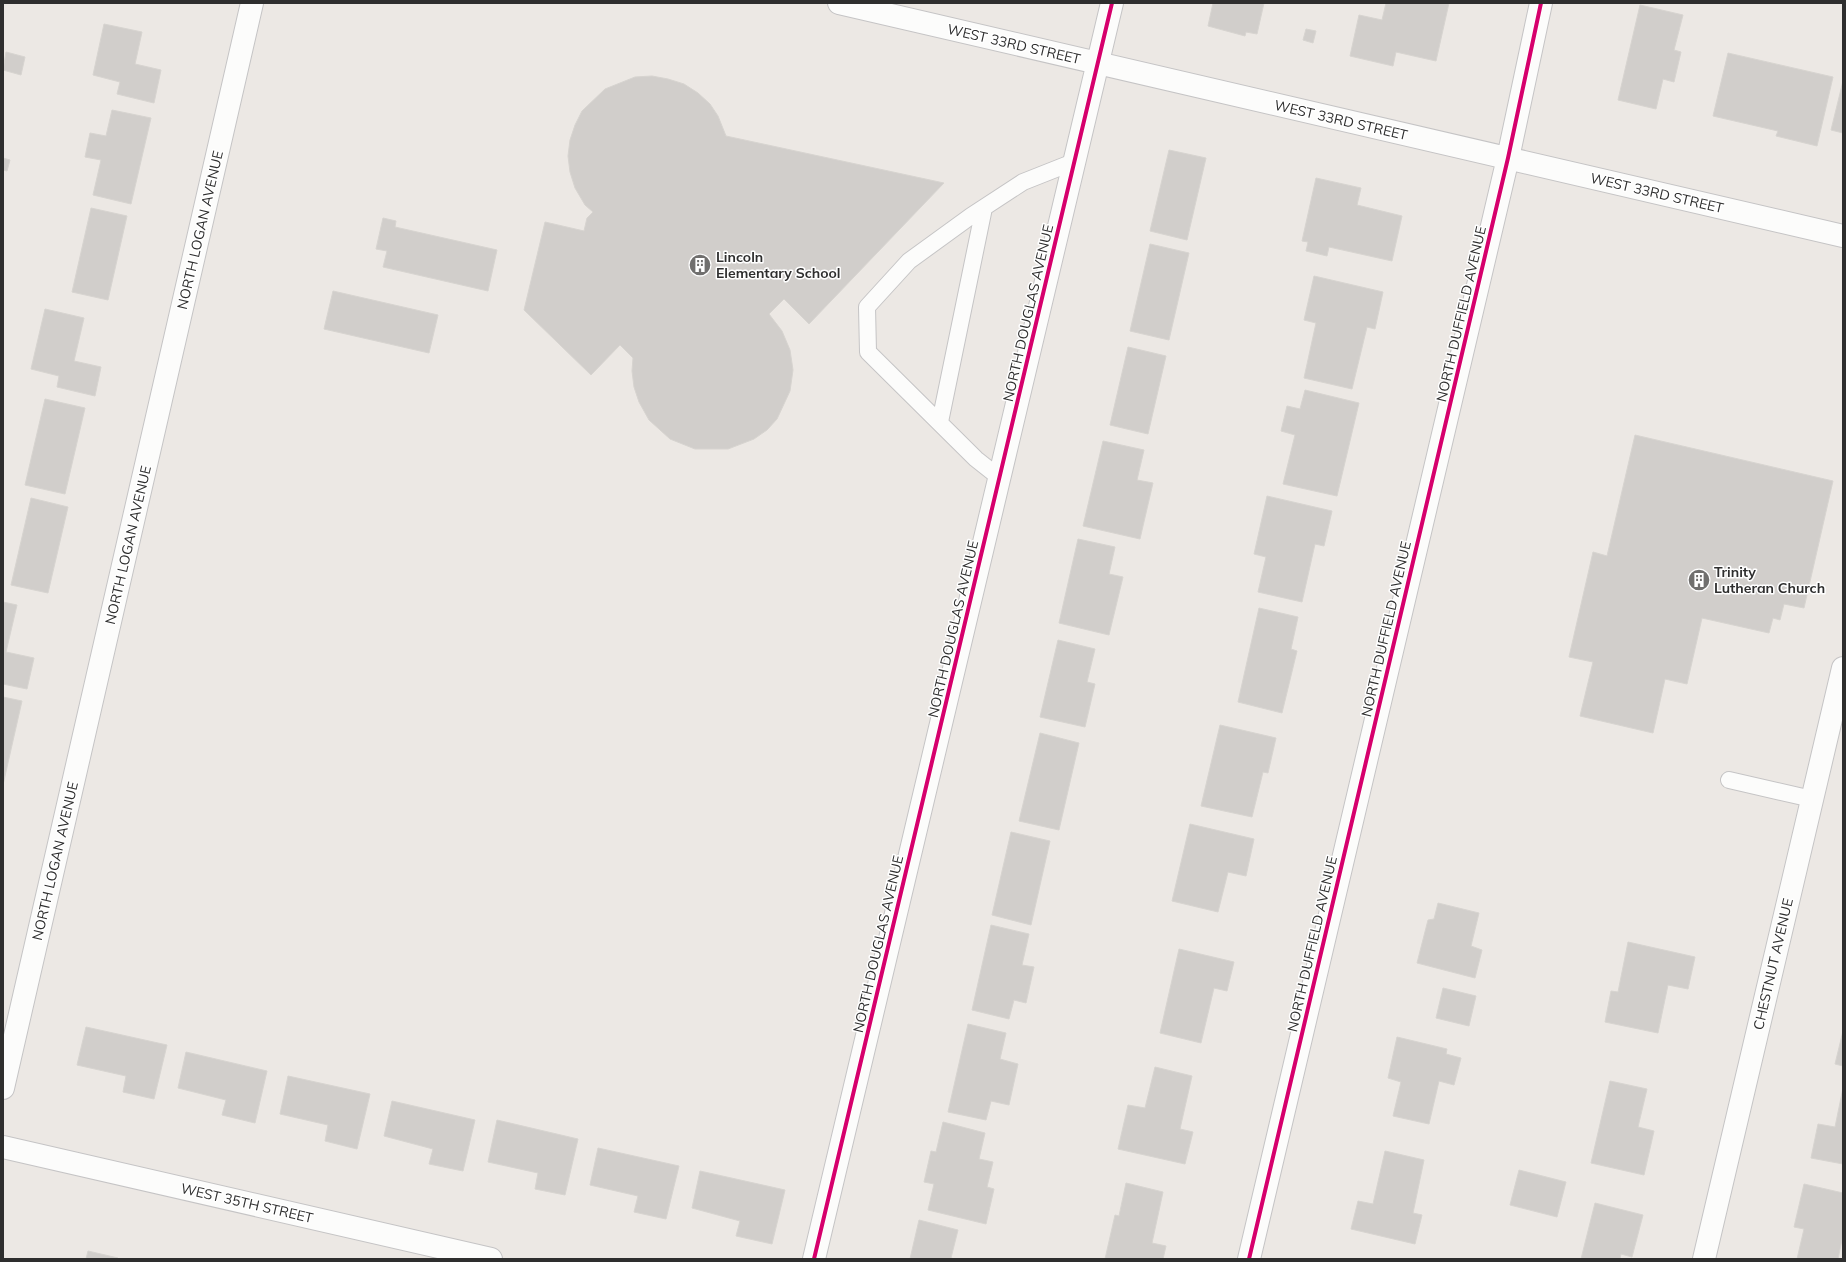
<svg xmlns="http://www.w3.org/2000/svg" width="1846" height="1262" font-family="Mulish,sans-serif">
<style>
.building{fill:#d1cecb;stroke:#d7d4d0}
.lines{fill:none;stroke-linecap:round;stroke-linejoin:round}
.service-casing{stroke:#c5c4c5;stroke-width:18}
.minor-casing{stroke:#c5c4c5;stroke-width:24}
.service{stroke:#fcfcfb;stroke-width:16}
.minor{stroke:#fcfcfb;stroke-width:22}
.cycleway-casing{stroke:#fff;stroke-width:6}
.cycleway{stroke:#d6006c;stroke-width:4}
.labels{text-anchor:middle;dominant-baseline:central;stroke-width:3;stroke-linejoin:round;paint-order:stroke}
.street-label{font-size:14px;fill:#2e2e2e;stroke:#fff}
.poi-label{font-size:14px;font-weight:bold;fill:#2e2e2e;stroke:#fff;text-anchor:start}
</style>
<rect width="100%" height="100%" fill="#ece8e4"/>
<path class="building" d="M1213,3H1264L1257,34L1246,32L1245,36L1208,26Z
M1386,3H1449L1436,61L1396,52L1393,66L1350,56L1359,15L1382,20Z
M1640,5L1683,15L1674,50L1681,52L1674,82L1663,79L1656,109L1618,100Z
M104,24L142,32L135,64L161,70L154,103L117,94L120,82L93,75Z
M1306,29L1316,31L1313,43L1303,40Z
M6,52L25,57L21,75L3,70Z
M1728,53L1833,77L1817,146L1776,136L1778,131L1713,116Z
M652,76L668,79L684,84L698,93L710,104L718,116L726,136L944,183L809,324L784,299L769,314L782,331L790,350L793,370L790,391L777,419L767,430L754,439L728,449H695L670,439L649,420L639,402L634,387L632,371L633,358L620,345L591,375L524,310L545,222L584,231L587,218L593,212L585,205L575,188L570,172L568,156L570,140L575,125L582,111L605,89L635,77Z
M1843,81V133L1831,130Z
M112,110L151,118L131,204L93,195L101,160L85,157L90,133L106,136Z
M1169,150L1206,158L1187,240L1150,231Z
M3,158L10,160L7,171L3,170Z
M1316,178L1361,188L1357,205L1402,216L1392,261L1329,247L1327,256L1306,251L1308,242L1302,241Z
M91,208L127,216L108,300L72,292Z
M383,218L396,221L395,227L497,250L488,291L383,267L387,251L376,249Z
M1150,244L1189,253L1169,340L1130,331Z
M1314,276L1383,292L1375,329L1367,327L1352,389L1304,378L1316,323L1304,320Z
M333,291L438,315L429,353L324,329Z
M45,309L84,318L74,361L101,367L95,396L57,387L59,376L31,369Z
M1128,347L1166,356L1148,434L1110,425Z
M1305,390L1359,403L1337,496L1283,484L1295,435L1281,431L1287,406L1300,409Z
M45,399L85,408L65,494L25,485Z
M1635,435L1833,481L1804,608L1784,604L1780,620L1773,618L1769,633L1702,618L1687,684L1665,679L1653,733L1580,716L1593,662L1569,657L1593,552L1607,556Z
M1103,441L1144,450L1137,480L1153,483L1140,539L1083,526Z
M1267,496L1332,511L1324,546L1315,544L1302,602L1258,592L1266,557L1254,554Z
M31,498L68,507L48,593L11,585Z
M1078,539L1115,547L1109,574L1123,577L1109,635L1059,623Z
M3,602L17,605L6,652L34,658L27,689L3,684Z
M1259,608L1298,617L1291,649L1297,651L1282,713L1238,702Z
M1058,640L1095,649L1087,682L1095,684L1085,727L1040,717Z
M3,697L22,701L3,785Z
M1220,725L1276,738L1268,773L1263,772L1252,817L1201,806Z
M1040,733L1079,743L1059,830L1019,821Z
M1190,824L1254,839L1246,876L1228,872L1218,912L1172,901Z
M1011,832L1050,841L1031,925L992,915Z
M1438,903L1479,913L1471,946L1482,950L1475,978L1417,963L1428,920L1434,919Z
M991,925L1029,934L1022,965L1034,967L1026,1003L1014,1000L1009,1019L972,1010Z
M1628,942L1695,957L1688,989L1668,985L1658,1033L1605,1022L1611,991L1618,992Z
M1179,949L1234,962L1227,991L1214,988L1201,1043L1160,1033Z
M1443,988L1476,996L1469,1026L1436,1018Z
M968,1024L1006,1033L1000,1059L1018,1064L1009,1105L991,1101L986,1120L948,1112Z
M86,1027L167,1045L154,1099L123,1092L126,1076L77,1065Z
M1843,1031V1066L1835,1064Z
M1397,1037L1447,1049L1446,1054L1461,1058L1454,1085L1439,1081L1429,1124L1393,1116L1401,1082L1388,1078Z
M186,1052L267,1071L255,1123L222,1115L226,1100L178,1088Z
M1155,1067L1192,1076L1180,1129L1193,1132L1185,1164L1118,1149L1128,1105L1145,1108Z
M288,1076L370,1094L357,1149L325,1141L328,1125L280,1114Z
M1610,1081L1647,1089L1638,1127L1654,1131L1644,1175L1591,1163Z
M1843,1088V1164L1811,1158L1818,1124L1835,1127Z
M392,1101L475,1120L463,1171L429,1164L433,1149L384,1136Z
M497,1120L578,1139L565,1195L535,1189L538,1173L488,1162Z
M943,1122L985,1133L979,1159L993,1162L987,1187L994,1189L986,1224L928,1210L934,1184L924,1182L931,1151L936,1152Z
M598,1148L679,1166L666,1219L634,1212L638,1196L590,1185Z
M1385,1151L1424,1160L1413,1213L1422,1215L1415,1244L1351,1229L1358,1201L1373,1204Z
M1519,1170L1566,1182L1557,1217L1510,1205Z
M700,1171L785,1190L772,1244L736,1236L740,1221L692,1208Z
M1126,1183L1163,1192L1152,1243L1166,1246L1163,1259H1105L1115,1215L1119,1216Z
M1804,1184L1843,1193V1235L1838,1259H1797L1804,1229L1794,1227Z
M1595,1203L1643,1215L1632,1257L1621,1254L1620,1259H1581Z
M919,1220L958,1230L951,1258L955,1259H910Z
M88,1251L118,1258V1259H86Z"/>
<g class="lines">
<g class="service-casing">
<path id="service" d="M940,422L984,208
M1000,478L976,459L868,352L867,307L909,261L971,216L1023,182L1076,161
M1729,780L1812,799"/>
</g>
<g class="minor-casing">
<path id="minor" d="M839,3L1843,236
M3,1088L252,3
M3,1147L491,1259
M814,1259L1112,3
M1249,1259L1508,158L1541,3
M1704,1259L1843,668"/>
</g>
<use href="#service" class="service"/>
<use href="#minor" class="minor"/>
<g class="cycleway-casing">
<path id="cycleway" d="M814,1259L1112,3
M1249,1259L1508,158L1541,3"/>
</g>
<use href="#cycleway" class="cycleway"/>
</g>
<defs>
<g id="building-disc" transform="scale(1.15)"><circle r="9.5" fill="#706f6e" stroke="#fff"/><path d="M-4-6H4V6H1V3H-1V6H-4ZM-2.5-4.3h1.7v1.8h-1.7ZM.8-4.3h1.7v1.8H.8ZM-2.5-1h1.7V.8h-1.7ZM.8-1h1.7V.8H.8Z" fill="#fff"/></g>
</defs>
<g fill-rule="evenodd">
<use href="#building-disc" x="700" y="265"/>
<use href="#building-disc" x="1699" y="580"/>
</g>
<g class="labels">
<g class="street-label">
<text transform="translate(1014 44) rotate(13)">WEST 33RD STREET</text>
<text transform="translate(1341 120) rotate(13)">WEST 33RD STREET</text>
<text transform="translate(1657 193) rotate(13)">WEST 33RD STREET</text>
<text transform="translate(200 230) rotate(-77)">NORTH LOGAN AVENUE</text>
<text transform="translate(1028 313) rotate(-77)">NORTH DOUGLAS AVENUE</text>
<text transform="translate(1461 314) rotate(-77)">NORTH DUFFIELD AVENUE</text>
<text transform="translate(128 545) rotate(-77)">NORTH LOGAN AVENUE</text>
<text transform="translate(953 629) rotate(-77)">NORTH DOUGLAS AVENUE</text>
<text transform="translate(1386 629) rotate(-77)">NORTH DUFFIELD AVENUE</text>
<text transform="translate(55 861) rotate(-77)">NORTH LOGAN AVENUE</text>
<text transform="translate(878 944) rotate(-77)">NORTH DOUGLAS AVENUE</text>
<text transform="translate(1312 944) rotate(-77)">NORTH DUFFIELD AVENUE</text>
<text transform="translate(1773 964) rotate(-77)">CHESTNUT AVENUE</text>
<text transform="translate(247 1203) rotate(13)">WEST 35TH STREET</text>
</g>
<g class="poi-label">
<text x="716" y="257">Lincoln<tspan x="716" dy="16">Elementary School</tspan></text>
<text x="1714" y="572">Trinity<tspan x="1714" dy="16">Lutheran Church</tspan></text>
</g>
</g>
<rect width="1846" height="1262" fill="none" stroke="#2e2e2e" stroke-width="8"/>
</svg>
